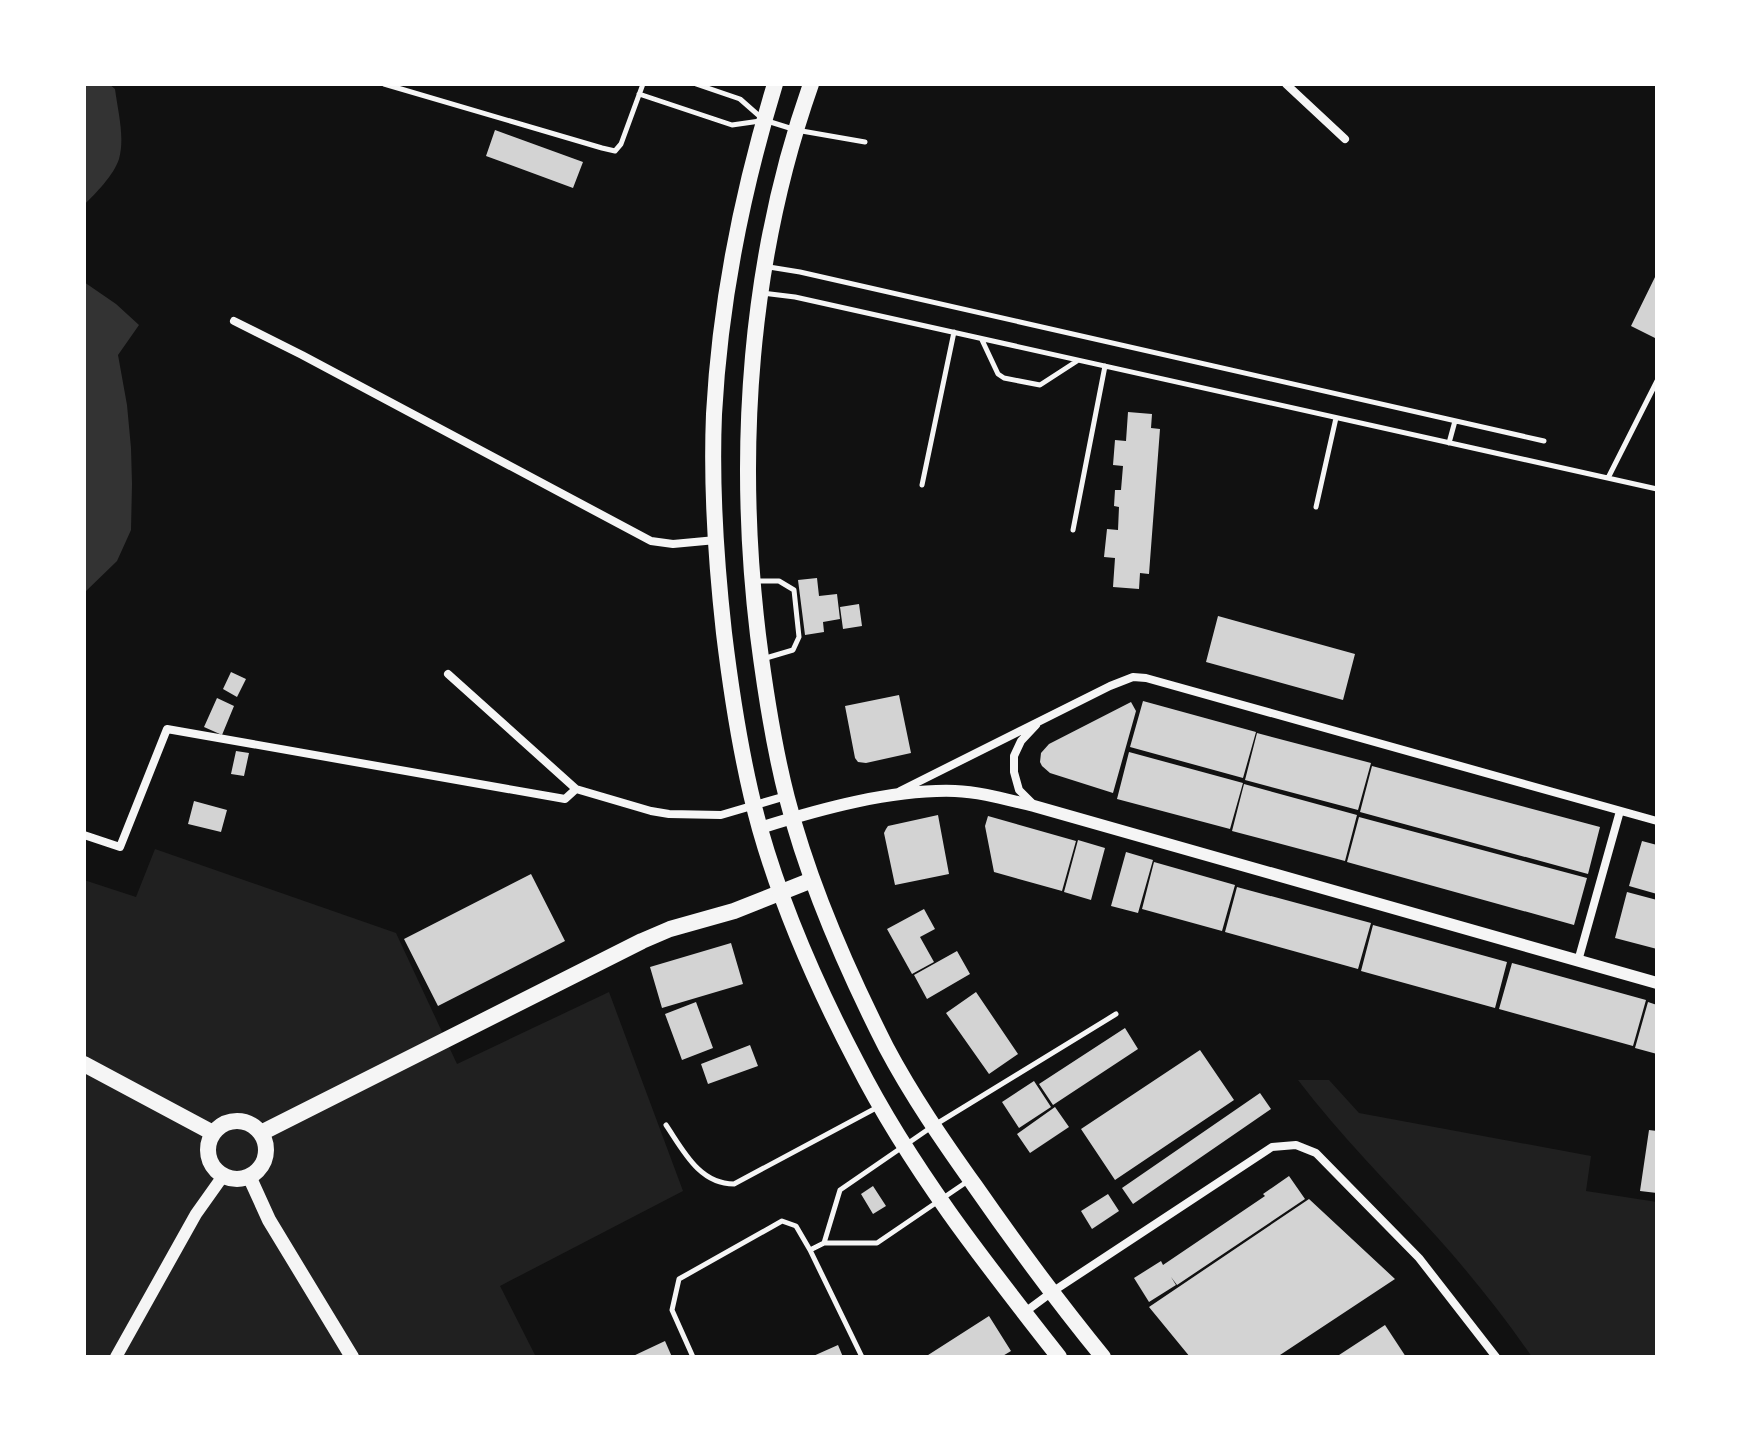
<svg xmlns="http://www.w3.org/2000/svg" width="1741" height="1441" font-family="'IBM Plex Serif',serif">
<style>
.green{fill:#202020}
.water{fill:#333}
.building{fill:#d3d3d3}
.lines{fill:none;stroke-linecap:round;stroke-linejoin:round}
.service{stroke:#f5f5f5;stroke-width:5}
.minor{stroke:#f5f5f5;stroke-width:8}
.tertiary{stroke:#f5f5f5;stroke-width:12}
.secondary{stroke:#f5f5f5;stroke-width:14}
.primary{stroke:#f5f5f5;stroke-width:16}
.trunk{stroke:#f5f5f5;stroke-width:16}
</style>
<rect width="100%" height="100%" fill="#111"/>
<path class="green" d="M155,849L396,933L457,1064L609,992L683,1191L500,1286L536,1357H84V880L136,897Z
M1298,1080H1329L1359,1113L1591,1156L1586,1191L1657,1202V1357H1532C1503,1315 1471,1275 1437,1237C1390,1185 1340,1135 1298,1080Z"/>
<path class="water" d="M84,84H109L115,89C118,112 125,137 119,159C114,175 95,194 84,205Z
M84,282L116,304L139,325L118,355L127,405L131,448L132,484L131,530L117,561L84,593Z"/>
<path class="building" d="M495,130L583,162L573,188L486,156Z
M1657,273V339L1631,326Z
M1128,412L1152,414L1151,428L1160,429L1149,574L1140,573L1139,589L1113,587L1115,558L1104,557L1107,529L1118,530L1119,507L1114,506L1115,490H1121L1123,466L1113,465L1115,440L1126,441Z
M817,578L819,596L837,594L840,619L823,622L824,632L805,635L798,580Z
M859,604L862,626L843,629L840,607Z
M1218,616L1355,654L1343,700L1206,662Z
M231,672L246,679L237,697L223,689Z
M899,695L911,753L866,763L858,762L855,758L845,706Z
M217,698L234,706L222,735L204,727Z
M1143,701L1256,732L1243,778L1130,747Z
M1131,702L1136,711L1113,793L1050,773L1042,766L1040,762L1041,753L1049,744Z
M1257,733L1371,763L1358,810L1245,780Z
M236,751L249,753L244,776L231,774Z
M1129,752L1243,783L1230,829L1117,799Z
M1372,766L1600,827L1588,874L1360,812Z
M1244,784L1357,815L1345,861L1232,831Z
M194,801L227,810L221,832L188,824Z
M938,815L949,874L895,885L884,833L886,829L888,826Z
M988,816L1076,841L1062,891L994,872L985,826Z
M1359,817L1587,878L1574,925L1347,862Z
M1078,840L1105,848L1091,900L1064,892Z
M1642,841L1657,845V894L1629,886Z
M1126,852L1153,860L1138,913L1111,906Z
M1154,862L1235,885L1222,931L1142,909Z
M531,874L565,941L438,1006L404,939Z
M1237,887L1371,923L1358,969L1225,932Z
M1627,892L1657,900V949L1615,938Z
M924,909L935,929L920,937L934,962L912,974L887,929Z
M1373,925L1507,962L1495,1008L1361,971Z
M731,943L743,984L662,1008L650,967Z
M957,951L970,974L927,999L914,975Z
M1512,963L1646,1000L1633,1046L1499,1009Z
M976,992L1018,1054L989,1074L946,1013Z
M696,1002L713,1048L682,1060L665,1014Z
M1648,1002L1657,1005V1054L1635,1048Z
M1125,1028L1138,1049L1053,1105L1039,1084Z
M750,1045L758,1066L708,1084L701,1064Z
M1200,1050L1234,1100L1115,1180L1081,1129Z
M1034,1081L1051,1107L1019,1128L1002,1102Z
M1260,1093L1271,1109L1133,1204L1122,1188Z
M1055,1107L1069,1127L1030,1153L1017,1134Z
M1649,1130L1657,1131V1193L1640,1191Z
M1289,1176L1305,1199L1177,1285L1171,1277L1176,1285L1149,1302L1134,1278L1161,1261L1163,1265L1265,1196L1263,1194Z
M873,1186L886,1206L873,1214L861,1194Z
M1108,1194L1119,1211L1092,1229L1081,1211Z
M1309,1199L1395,1279L1277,1357H1190L1149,1307Z
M989,1316L1011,1351L1001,1357H925Z
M1385,1325L1406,1357H1336Z
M665,1341L672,1357H631Z
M838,1345L843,1357H811Z"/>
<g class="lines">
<path class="service" d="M384,84L602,148L615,151L621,144L643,84
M696,84L740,99L764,120L796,130L865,142
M639,94L732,125L760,121
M769,267L800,272L1544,441
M762,293L795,297L1657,489
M982,340L998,374L1004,378L1040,385L1077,361
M1449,443L1455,421
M1608,478L1657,381
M922,485L954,332
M1316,507L1336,418
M1073,530L1105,366
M756,581H779L794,590L799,637L793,650L766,658
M666,1125C683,1150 699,1184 734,1184L876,1108
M824,1243L840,1190L933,1126L1116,1014
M810,1250L824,1243H877L968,1181
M693,1357L672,1310L679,1279L782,1221L796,1226L810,1250L862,1357"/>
<path class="minor" d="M1286,84L1345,139
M234,321L302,355L651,541L673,544L716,540
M448,674L576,789L651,811L669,814L721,815L786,796
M900,791L1110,686L1133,677L1146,678L1657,821
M1034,805L1019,790L1014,772V756L1021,741L1036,725
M84,835L120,847L167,729L565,799L576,789
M1578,961L1620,811
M1025,1312L1052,1292L1272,1147L1296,1145L1316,1153L1419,1258L1496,1357"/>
<path class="tertiary" d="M760,828C820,809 892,789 955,791C982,792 1008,800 1034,806L1657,983
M116,1357L196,1214L223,1176"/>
<path class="secondary" d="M249,1176L269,1220L352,1357"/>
<path class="primary" d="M84,1064L213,1133
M208 1150a29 29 0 1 1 58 0a29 29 0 1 1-58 0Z
M261,1133L642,941L670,929L734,911L812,880"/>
<path class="trunk" d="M775,84C742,192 720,302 714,414C711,487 716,561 724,633C732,699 742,765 760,829C783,910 818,989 857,1063C911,1169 986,1264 1059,1357
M811,84C749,260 736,451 758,635C765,690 773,744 787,798C809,884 846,968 886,1047C912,1096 943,1141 975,1186C1016,1245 1058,1302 1103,1357"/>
</g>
<rect width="1741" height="1441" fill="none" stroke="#ffffff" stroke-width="172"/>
</svg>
